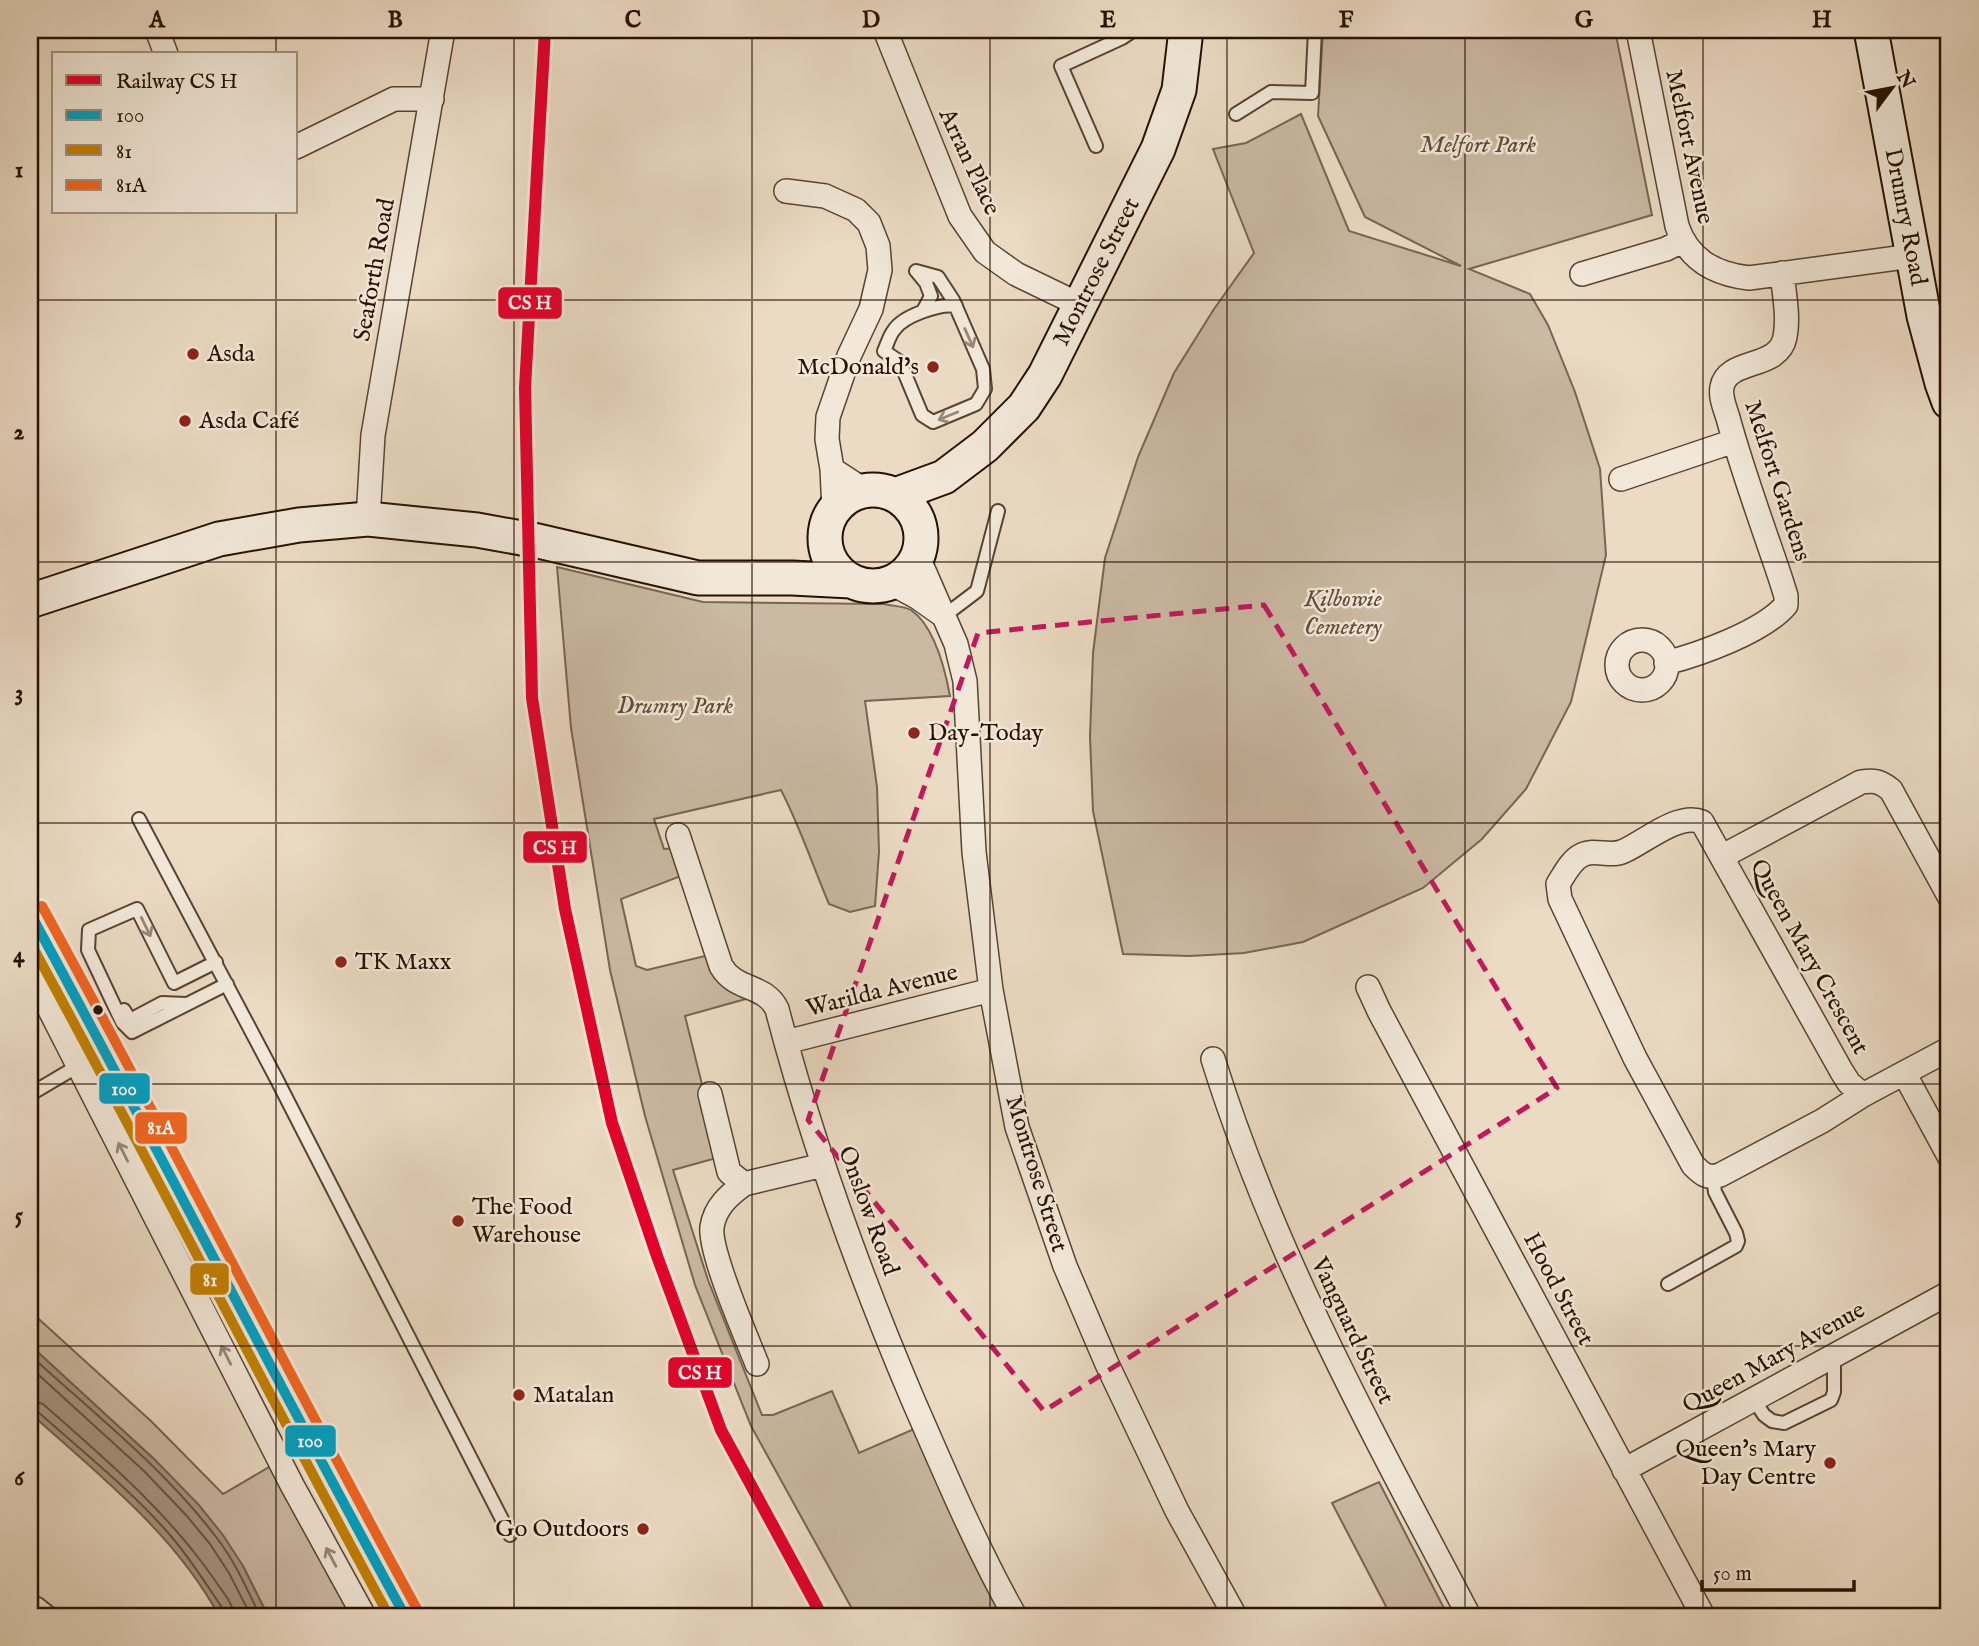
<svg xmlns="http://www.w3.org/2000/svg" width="1979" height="1646" font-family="'IM FELL English',serif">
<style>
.green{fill:#cab9a3;stroke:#786552;stroke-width:2}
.water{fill:#a89682;stroke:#74614e;stroke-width:2}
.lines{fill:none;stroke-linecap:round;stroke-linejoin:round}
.shore{stroke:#685442;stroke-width:2}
.lane-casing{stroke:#584432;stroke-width:16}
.street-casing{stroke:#584432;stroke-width:26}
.secondary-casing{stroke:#271101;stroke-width:37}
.lane{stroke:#f2e8d9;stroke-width:12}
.street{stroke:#f2e8d9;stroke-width:23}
.secondary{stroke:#f2e8d9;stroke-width:33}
.bus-1-casing{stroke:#f2e8d9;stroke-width:16}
.bus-2-casing{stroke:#f2e8d9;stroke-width:16}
.bus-3-casing{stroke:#f2e8d9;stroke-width:16}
.bus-1{stroke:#02a1c4;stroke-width:10}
.bus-2{stroke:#c38100;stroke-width:10}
.bus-3{stroke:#f26522;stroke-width:10}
.rail-1-casing{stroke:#f2e8d9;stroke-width:18}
.rail-1{stroke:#e4002b;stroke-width:12}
.oneway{stroke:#978778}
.marked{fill:none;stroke:#c2185b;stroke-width:5;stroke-dasharray:14 9;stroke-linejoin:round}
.grid{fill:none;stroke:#271101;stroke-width:2;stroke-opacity:0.55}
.poi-dot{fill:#8f2418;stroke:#f2e8d9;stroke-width:2.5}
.bus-dot{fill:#271101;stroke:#f2e8d9;stroke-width:2.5}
.labels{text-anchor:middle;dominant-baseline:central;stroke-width:5;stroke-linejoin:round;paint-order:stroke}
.park-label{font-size:24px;font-style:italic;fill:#604c3a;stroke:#f2e8d9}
.street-label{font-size:24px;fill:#271101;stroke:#f2e8d9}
.poi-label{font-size:24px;fill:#271101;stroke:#f2e8d9;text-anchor:start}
.line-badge{stroke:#f2e8d9;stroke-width:2.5}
.badge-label{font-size:19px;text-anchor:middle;font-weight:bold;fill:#fff}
.neatline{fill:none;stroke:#271101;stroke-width:2.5}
.grid-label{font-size:23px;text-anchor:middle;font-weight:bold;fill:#271101}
</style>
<rect width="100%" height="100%" fill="#ebdbc4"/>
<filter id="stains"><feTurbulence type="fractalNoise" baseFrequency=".00286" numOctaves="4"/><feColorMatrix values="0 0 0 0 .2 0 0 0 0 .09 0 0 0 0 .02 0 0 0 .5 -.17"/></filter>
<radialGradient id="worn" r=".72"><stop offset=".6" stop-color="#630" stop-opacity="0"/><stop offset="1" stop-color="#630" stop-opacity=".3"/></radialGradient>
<path class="green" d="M1323,30H1615L1652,215L1469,269L1530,294L1548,325L1575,392L1600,469L1606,555L1571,702L1526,789L1482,839L1423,888L1303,942L1244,953L1190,956L1123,954L1093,811L1090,737L1093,653L1105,558L1138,457L1174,373L1214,309L1254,253L1213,149L1246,143L1301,114L1349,231L1461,266L1365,217L1318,116Z
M557,567L703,602L884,604C892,606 904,606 911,610C934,626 945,669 950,696L865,701L877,787L879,852L875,906L850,912L829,904C813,866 800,827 781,790L654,819L664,849L677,848L686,874L621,899L636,966L647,970L709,955L753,997L685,1016L720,1157L673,1170L708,1280L762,1415H773L832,1391L859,1453L914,1429L1008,1616H856L751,1426L695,1285L645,1116L610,970L571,728Z
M30,1311L152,1422L223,1494L271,1466L353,1616H268L243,1566L155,1460L30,1345Z
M1379,1482L1448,1616H1391L1332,1503Z"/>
<path class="water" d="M30,1345L155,1460L198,1504L223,1535L243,1566L268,1616H219C175,1534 98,1474 30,1413Z"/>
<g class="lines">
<path class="shore" d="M30,1355C93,1413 164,1468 216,1537C235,1561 247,1589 260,1616
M30,1367L144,1471L186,1515L210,1544L229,1573L251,1616
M30,1400L43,1404C104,1458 167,1511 214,1579C221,1590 233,1602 234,1616
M30,1409L37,1411C82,1451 131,1490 170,1535C190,1558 206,1584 223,1609L225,1616"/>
<g class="lane-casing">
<path id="lane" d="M1236,114L1271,92L1312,93L1315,30
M1096,146L1061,66L1122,38L1134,30
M916,271L938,277L953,300L983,369L985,389L976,404L933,422L922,415L900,362L884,351C887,345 889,336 894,330C903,316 940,303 956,306
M917,272L926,283L931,296L923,311
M944,616L977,591L998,511
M139,819L276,1078L510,1535
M216,962L174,983L137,909L89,930L88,950L122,1022L132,1032L227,984
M124,1010L130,1020L162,1003L186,1004
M34,1092L105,1050
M1668,1284L1736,1246L1738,1241L1736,1233L1715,1192L1713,1177
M1754,1400L1764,1415L1772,1421L1784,1423L1831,1400L1834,1392V1355
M30,1608L38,1604L53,1616"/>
</g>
<g class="street-casing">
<path id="street" d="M157,30L166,54
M885,30L960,216L985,252L1016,274L1080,305
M1638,30L1677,226C1688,259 1714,274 1749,278L1912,256
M296,147L394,99H432
M786,191L825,196L856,210L869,223L878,246L880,270L871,309L849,356L828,417L827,439L832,469L834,511
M1582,274L1666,249L1682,241
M832,469L864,490
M1621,479L1734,441
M368,519L373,435L443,30
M918,557L956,644L965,681L974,852L991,990L1017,1127L1065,1266L1107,1364L1177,1511L1235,1616
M891,583L917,597L941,614
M1617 665a25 25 0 1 1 50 0a25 25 0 1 1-50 0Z
M1666,663C1700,654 1763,632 1786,605V596L1781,580C1763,526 1743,473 1728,418C1725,408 1720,397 1722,387C1727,358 1779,370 1785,337C1789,317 1784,293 1782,273
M678,835L721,966C736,992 764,983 777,1009C812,1143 859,1273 913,1400C945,1473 976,1547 1015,1616
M1723,856L1861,782C1874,780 1880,781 1891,790L1949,896
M30,913L135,1105L321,1463L405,1616
M30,971L292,1485L364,1616
M1368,987L1379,1011L1703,1616
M786,1042L991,990
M1213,1059C1274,1255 1374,1435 1469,1616
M1904,1073L1949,1049
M710,1094L729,1172L744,1184L823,1165
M1863,1095L1849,1083L1842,1072L1702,822C1679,812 1646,841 1624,851C1610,858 1595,848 1582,855C1571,860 1564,875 1558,884L1560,899L1635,1058L1693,1165C1702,1174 1707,1179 1720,1175L1822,1121L1863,1095L1904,1073L1949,1156
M744,1184C729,1195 715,1207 712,1227C709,1252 746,1336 757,1364
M1624,1470L1949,1293"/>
</g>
<g class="secondary-casing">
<path id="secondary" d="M1871,30L1924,316L1942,383L1949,402
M825 538a48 48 0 1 1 96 0a48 48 0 1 1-96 0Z
M895,495L944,477L985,446L1024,407L1045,375L1158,149L1179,90L1186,30
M30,601L219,539L299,525L368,519L477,530L538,541L698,578H792L851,581"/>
</g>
<use href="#lane" class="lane"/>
<use href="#street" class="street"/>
<use href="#secondary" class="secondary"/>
<g class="bus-1-casing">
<path id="bus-1" d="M30,913C157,1146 277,1383 405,1616"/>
</g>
<g class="bus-2-casing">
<path id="bus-2" d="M30,942C152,1165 267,1393 389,1616"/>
</g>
<g class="bus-3-casing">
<path id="bus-3" d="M42,906C170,1139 289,1376 417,1609"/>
</g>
<use href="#bus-1" class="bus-1"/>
<use href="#bus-2" class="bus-2"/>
<use href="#bus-3" class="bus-3"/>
<g class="rail-1-casing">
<path id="rail-1" d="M545,30L525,388L532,698L565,909L612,1123L657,1256L721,1430L822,1616"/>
</g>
<use href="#rail-1" class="rail-1"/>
</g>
<defs><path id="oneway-shaft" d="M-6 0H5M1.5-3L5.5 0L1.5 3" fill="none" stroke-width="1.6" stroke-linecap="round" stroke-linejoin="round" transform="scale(1.75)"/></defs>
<g class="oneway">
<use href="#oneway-shaft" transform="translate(969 338) rotate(66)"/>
<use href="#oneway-shaft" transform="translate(948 416) rotate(158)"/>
<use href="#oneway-shaft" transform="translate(146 927) rotate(64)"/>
<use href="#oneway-shaft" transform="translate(123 1152) rotate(-117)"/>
<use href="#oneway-shaft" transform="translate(226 1355) rotate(-117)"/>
<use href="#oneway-shaft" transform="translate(331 1557) rotate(-118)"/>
</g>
<path class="marked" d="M1264,605L1557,1088L1044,1411L808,1120L978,633Z"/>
<path class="grid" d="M276,30V54M514,30V1616M752,30V1616M990,30V1616M1227,30V1616M1465,30V1616M1703,30V1616M276,212V1616M30,300H1949M30,562H1949M30,823H1949M30,1084H1949M30,1346H1949"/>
<g class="poi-dot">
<circle cx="193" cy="354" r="7"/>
<circle cx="933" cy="367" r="7"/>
<circle cx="185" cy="421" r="7"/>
<circle cx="914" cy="733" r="7"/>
<circle cx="341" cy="962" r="7"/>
<circle cx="458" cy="1221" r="7"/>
<circle cx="519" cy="1395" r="7"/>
<circle cx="1830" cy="1463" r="7"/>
<circle cx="643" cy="1529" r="7"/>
</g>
<circle class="bus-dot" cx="98" cy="1010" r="6"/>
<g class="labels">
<g class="park-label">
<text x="1478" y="145">Melfort Park</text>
<text x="1343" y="599">Kilbowie<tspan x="1343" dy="28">Cemetery</tspan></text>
<text x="675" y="706">Drumry Park</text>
</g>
<g class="street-label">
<text transform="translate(1689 147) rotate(78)">Melfort Avenue</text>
<text transform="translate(969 162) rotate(65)">Arran Place</text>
<text transform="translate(1905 217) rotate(79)">Drumry Road</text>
<text transform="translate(375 270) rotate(-80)">Seaforth Road</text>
<text transform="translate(1097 272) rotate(-63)">Montrose Street</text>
<text transform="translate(1777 481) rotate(72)">Melfort Gardens</text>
<text transform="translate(1809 957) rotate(61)">Queen Mary Crescent</text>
<text transform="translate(882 991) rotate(-14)">Warilda Avenue</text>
<text transform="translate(1036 1174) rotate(73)">Montrose Street</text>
<text transform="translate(868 1211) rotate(70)">Onslow Road</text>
<text transform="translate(1558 1289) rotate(62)">Hood Street</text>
<text transform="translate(1352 1331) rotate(64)">Vanguard Street</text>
<text transform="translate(1774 1358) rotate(-29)">Queen Mary Avenue</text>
</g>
<g class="poi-label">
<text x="207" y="354">Asda</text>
<text x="919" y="367" text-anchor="end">McDonald's</text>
<text x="199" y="421">Asda Café</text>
<text x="928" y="733">Day-Today</text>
<text x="355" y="962">TK Maxx</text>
<text x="472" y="1207">The Food<tspan x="472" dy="28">Warehouse</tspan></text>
<text x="533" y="1395">Matalan</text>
<text x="1816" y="1449" text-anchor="end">Queen's Mary<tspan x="1816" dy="28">Day Centre</tspan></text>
<text x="629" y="1529" text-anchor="end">Go Outdoors</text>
</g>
</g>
<g class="line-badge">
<rect x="497" y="286" width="66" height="34" rx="7" fill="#e4002b"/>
<rect x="522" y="830" width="66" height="34" rx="7" fill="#e4002b"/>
<rect x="98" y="1072" width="53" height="33" rx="7" fill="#02a1c4"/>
<rect x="134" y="1111" width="54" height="34" rx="7" fill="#f26522"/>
<rect x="189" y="1262" width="41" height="34" rx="7" fill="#c38100"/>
<rect x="667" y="1356" width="66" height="33" rx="7" fill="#e4002b"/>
<rect x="284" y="1424" width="53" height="34" rx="7" fill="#02a1c4"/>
</g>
<g class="badge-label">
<text x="530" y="309">CS H</text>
<text x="555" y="854">CS H</text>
<text x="124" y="1095">100</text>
<text x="161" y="1134">81A</text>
<text x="210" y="1286">81</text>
<text x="700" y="1379">CS H</text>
<text x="310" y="1447">100</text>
</g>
<rect width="1979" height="1646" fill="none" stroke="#ebdbc4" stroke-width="77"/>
<rect x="52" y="52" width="245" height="161" fill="#f2e8d9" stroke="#a19283" stroke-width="2"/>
<rect x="66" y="75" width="35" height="10" fill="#e4002b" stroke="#a19283" stroke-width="2"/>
<text x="116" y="88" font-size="21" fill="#271101">Railway CS H</text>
<rect x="66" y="110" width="35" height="10" fill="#02a1c4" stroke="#a19283" stroke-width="2"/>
<text x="116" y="122" font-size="21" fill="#271101">100</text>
<rect x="66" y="145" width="35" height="10" fill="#c38100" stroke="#a19283" stroke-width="2"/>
<text x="116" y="158" font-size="21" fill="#271101">81</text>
<rect x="66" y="180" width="35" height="10" fill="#f26522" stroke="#a19283" stroke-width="2"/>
<text x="116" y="192" font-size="21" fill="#271101">81A</text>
<g transform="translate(1892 88) rotate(58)" stroke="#f2e8d9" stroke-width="5" paint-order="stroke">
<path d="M0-5L12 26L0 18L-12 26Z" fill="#271101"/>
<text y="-10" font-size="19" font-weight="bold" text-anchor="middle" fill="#271101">N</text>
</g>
<path d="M1702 1580v10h152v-10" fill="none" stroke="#271101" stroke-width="3.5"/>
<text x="1713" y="1580" font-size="21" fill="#271101" stroke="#f2e8d9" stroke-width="5" paint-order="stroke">50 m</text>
<rect x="38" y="38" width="1902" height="1570" class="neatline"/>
<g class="grid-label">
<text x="157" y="27">A</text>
<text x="395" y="27">B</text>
<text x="633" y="27">C</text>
<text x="871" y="27">D</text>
<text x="1108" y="27">E</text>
<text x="1346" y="27">F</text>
<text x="1584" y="27">G</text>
<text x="1822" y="27">H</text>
<text x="19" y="177">1</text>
<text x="19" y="439">2</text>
<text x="19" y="700">3</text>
<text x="19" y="962">4</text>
<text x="19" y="1223">5</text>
<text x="19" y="1485">6</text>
</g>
<rect width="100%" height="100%" filter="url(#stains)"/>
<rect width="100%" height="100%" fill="url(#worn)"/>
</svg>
